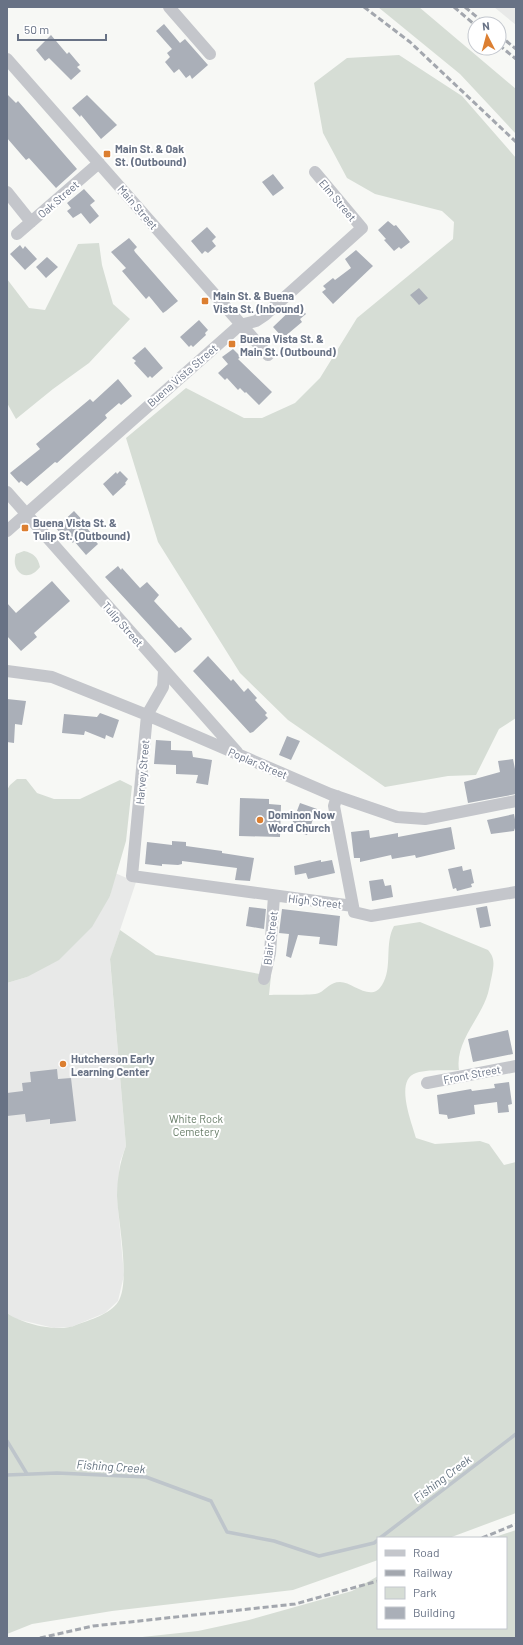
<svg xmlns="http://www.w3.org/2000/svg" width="523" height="1645" font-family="Barlow,sans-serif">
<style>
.built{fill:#e8e9e8}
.green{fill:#d6ddd5}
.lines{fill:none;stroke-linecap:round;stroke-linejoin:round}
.stream{stroke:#bec5cb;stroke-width:3.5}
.building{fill:#aaafb8}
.minor{stroke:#c4c6cb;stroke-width:12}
.rail{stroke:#a3a7ae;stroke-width:3;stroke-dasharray:6 3;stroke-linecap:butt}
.poi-dot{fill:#dc7f31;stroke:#fff;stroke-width:1.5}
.labels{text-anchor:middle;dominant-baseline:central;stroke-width:4;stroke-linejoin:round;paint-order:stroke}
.poi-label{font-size:11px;font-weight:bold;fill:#687285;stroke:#fff;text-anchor:start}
.street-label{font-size:11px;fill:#687285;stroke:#fff}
.park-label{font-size:11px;fill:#677c67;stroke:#fff}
.water-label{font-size:12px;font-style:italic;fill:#647380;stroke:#fff}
</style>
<rect width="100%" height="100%" fill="#f7f8f5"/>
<path class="built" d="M494,7H516V25Z
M115,873L136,882L110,960L126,1146L120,1162L117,1196L124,1275L118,1301L105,1313L71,1327L54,1328L16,1319L7,1313V983L27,977L110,896Z"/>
<path class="green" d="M378,7H419L516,89V134L460,74Z
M399,55L462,96L516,158V718L499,729L476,775L448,776L385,787L288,720L240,673L158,542L126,438L186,388L244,418H262L295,403L320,378L357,318L453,239L454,222L442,211L375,194L347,178L323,133L314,83L347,58Z
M99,243L102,265L113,304L130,319L89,363L53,389L16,419L7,403V279L29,308L45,310L78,244Z
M24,551C33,553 38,557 40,567C26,585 10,570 16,554Z
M17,779H26L37,793L54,799H80L120,780L132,786L126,841L110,896L92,927L59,960L27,977L7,983V790L10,785Z
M420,922L488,950C495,958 494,964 492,975C490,983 489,992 486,999C477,1022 455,1044 459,1070C446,1071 428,1069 416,1073C394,1080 412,1123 416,1138L435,1144L480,1141L489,1144L504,1165L516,1162V1513L449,1538H378V1560L293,1590L112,1611L32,1624L7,1634V1313C22,1324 59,1333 76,1325C90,1320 110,1314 118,1302C131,1282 118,1221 117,1196C117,1179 120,1162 126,1146L110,959L120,930L156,955L271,976L269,995C279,994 312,996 319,993C327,989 330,982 340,982C353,982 371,1003 382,985C393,968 384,944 394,926Z
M516,1530V1638H133L198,1631L249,1620L352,1591L378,1576V1628H506V1538H492Z"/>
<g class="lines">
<path class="stream" d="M7,1441L27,1474
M7,1475L57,1473L146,1477L211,1501L227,1532L274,1541L319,1556L374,1543L378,1540
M380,1538L516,1434"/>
</g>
<path class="building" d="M164,24L180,43L185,39L208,65L192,79L190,75L186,78L179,69L174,73L165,62L170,57L167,53L172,49L156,31Z
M51,35L67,54L69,52L80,65L77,67L81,71L71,80L49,58L45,61L36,50Z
M7,94L16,103L18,101L77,169L56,188L29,158L26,160L7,138Z
M87,95L117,125L101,139L81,115L80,117L72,108Z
M273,174L284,188L273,196L262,182Z
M84,189L95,201L90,205L99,216L90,224L81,213L73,218L67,211L71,208L67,203Z
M388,221L394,226L396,225L410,242L401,249L399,247L394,251L384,240L386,239L378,230Z
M207,227L216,237L212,241L216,246L208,253L205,251L202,254L191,241Z
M129,238L137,247L134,250L135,252L178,301L166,311L163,313L149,296L146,299L122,271L126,268L111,252Z
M20,245L23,249L25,246L37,259L25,270L10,254Z
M356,250L373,266L333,304L322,292L326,289L323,286L333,278L335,280L351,268L345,259Z
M47,257L58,267L46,278L36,267Z
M419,288L428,298L419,305L410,295Z
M297,304L306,314L300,319L302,322L283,338L273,327Z
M199,320L208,330L205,333L206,335L193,347L191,345L189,347L180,337Z
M145,347L163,368L152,378L150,376L148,378L134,363L136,361L132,358Z
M233,349L241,357L238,359L272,392L259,405L246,392L245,393L240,388L238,390L227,378L225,380L218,373L228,364L222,357Z
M118,379L132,396L121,405L119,403L105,415L107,418L57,463L55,462L27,486L21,481L19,483L10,473L40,449L36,444L90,399L93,402Z
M120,471L128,479L125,483L126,484L113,496L103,484L116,472L117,474Z
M74,511L87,525L86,527L91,533L89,534L98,544L86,555L74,541L73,543L67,537L65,539L56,528Z
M118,566L121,570L122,568L140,588L147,582L159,595L154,601L179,628L181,627L192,639L180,650L175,653L105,577Z
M52,581L70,601L34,633L37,637L21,651L7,636V603L16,613Z
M208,656L231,681L233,679L244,692L248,688L257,698L255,700L267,713L265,715L268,718L253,732L250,733L193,671Z
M7,699L26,701L22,725L15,724L14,743L7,742Z
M100,713L119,720L113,738L106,735L105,739L85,731L84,735L62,733L64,714L97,717Z
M287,736L300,741L291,760L279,755Z
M156,740L171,741V750L192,751L193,757L212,760L208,785L196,783L198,775L176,774V765L154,764Z
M513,759L516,774V794L468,803L464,782L500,772L498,761Z
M240,798L269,799V804L281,805L280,837L239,836Z
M300,803L317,809L307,835L290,829Z
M514,814L516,825L514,831L491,834L487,820Z
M451,827L455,849L416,858L415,855L392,859L391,855L360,862V858H354L351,832L369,830L370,838L398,833V837Z
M172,841L186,842V846L222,851V853L254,858L250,881L235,880L237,868L182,861V864L178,865L162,864V866L145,864L147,842L172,845Z
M321,860V862L332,860L335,873L308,879L306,873L295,875L294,866Z
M462,866L463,871L471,869L474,883L471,884L472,887L457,891L456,888L453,889L448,869Z
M383,879L385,886L391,885L393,897L372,901L369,881Z
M487,906L491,926L480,928L476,908Z
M249,907L266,909L264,929L246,926Z
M282,909L340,916L337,946L319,944L320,937L298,935L291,958L286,956L289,934L279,933Z
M508,1030L513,1054L473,1062L468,1039Z
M57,1069L58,1079L71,1078L76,1121L50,1124V1119L26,1122L25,1114L7,1116V1093L23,1091L22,1083L31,1082L30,1072Z
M509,1082L512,1104L508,1105L509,1112L498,1113L497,1102L474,1105L475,1114L448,1119L447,1115L439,1114L437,1095L471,1089L472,1091L495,1088L494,1084Z"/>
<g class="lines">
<path class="minor" d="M169,7L210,54
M7,59L268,355
M7,192L31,222
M17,234L99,163
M7,492L237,752
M7,531L240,325L256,321L265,315L362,228L315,172
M7,671L52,677L147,715L330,794L397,817L425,819L516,801
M164,671L163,687L147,715L132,876L353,906L354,912L371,916L516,892
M337,796L334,806L353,906
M264,979L270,953L274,896
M427,1083L516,1066"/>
<path class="rail" d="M364,7L410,42L516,142
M454,7L475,25
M465,7L485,24
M499,35L516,49
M499,45L516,59
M482,1538L516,1524
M40,1638L93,1626L295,1604L378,1581"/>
</g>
<g class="poi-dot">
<rect x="103" y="150" width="8" height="8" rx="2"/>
<rect x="201" y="297" width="8" height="8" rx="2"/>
<rect x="228" y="340" width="8" height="8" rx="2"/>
<rect x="21" y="524" width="8" height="8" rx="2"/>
<circle cx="260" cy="820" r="4"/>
<circle cx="63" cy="1064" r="4"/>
</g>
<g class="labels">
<g class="poi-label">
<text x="115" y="148">Main St. &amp; Oak<tspan x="115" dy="13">St. (Outbound)</tspan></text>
<text x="213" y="295">Main St. &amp; Buena<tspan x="213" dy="13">Vista St. (Inbound)</tspan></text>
<text x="240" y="338">Buena Vista St. &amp;<tspan x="240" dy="13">Main St. (Outbound)</tspan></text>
<text x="33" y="522">Buena Vista St. &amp;<tspan x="33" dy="13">Tulip St. (Outbound)</tspan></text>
<text x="268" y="814">Dominon Now<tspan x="268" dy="13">Word Church</tspan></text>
<text x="71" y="1058">Hutcherson Early<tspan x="71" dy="13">Learning Center</tspan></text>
</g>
<g class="street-label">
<text transform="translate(58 199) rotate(-41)">Oak Street</text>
<text transform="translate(338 200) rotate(50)">Elm Street</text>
<text transform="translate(138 207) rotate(49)">Main Street</text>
<text transform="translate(182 375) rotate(-41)">Buena Vista Street</text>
<text transform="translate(123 624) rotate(49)">Tulip Street</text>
<text transform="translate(258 763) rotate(23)">Poplar Street</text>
<text transform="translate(142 772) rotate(-85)">Harvey Street</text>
<text transform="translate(315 901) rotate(7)">High Street</text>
<text transform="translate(270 938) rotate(-83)">Blair Street</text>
<text transform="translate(472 1074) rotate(-11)">Front Street</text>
</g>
<g class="park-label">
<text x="196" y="1118">White Rock<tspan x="196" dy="13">Cemetery</tspan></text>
</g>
<g class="water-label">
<text transform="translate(111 1466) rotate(4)">Fishing Creek</text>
<text transform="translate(442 1478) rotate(-37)">Fishing Creek</text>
</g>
</g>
<rect width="523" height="1645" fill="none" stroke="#687285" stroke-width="16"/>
<rect x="377" y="1537" width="130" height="92" fill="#ffffff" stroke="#c3c7ce"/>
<rect x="385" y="1550" width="20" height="6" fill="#c4c6cb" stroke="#c3c7ce"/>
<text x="413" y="1557" font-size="12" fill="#687285">Road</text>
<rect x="385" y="1570" width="20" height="6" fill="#a3a7ae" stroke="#c3c7ce"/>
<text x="413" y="1577" font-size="12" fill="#687285">Railway</text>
<rect x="385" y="1587" width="20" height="12" fill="#d6ddd5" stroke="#c3c7ce"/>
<text x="413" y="1597" font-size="12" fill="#687285">Park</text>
<rect x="385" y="1607" width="20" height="12" fill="#aaafb8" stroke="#c3c7ce"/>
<text x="413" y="1617" font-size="12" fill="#687285">Building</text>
<g transform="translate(487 36) rotate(354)"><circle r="19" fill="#ffffff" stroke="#c3c7ce"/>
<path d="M0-3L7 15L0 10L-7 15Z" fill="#dc7f31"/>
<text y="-6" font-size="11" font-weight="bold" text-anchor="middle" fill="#687285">N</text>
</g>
<path d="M18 34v6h88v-6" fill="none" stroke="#687285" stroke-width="2"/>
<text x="24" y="34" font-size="12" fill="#687285" stroke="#ffffff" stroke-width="3" paint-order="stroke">50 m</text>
</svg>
